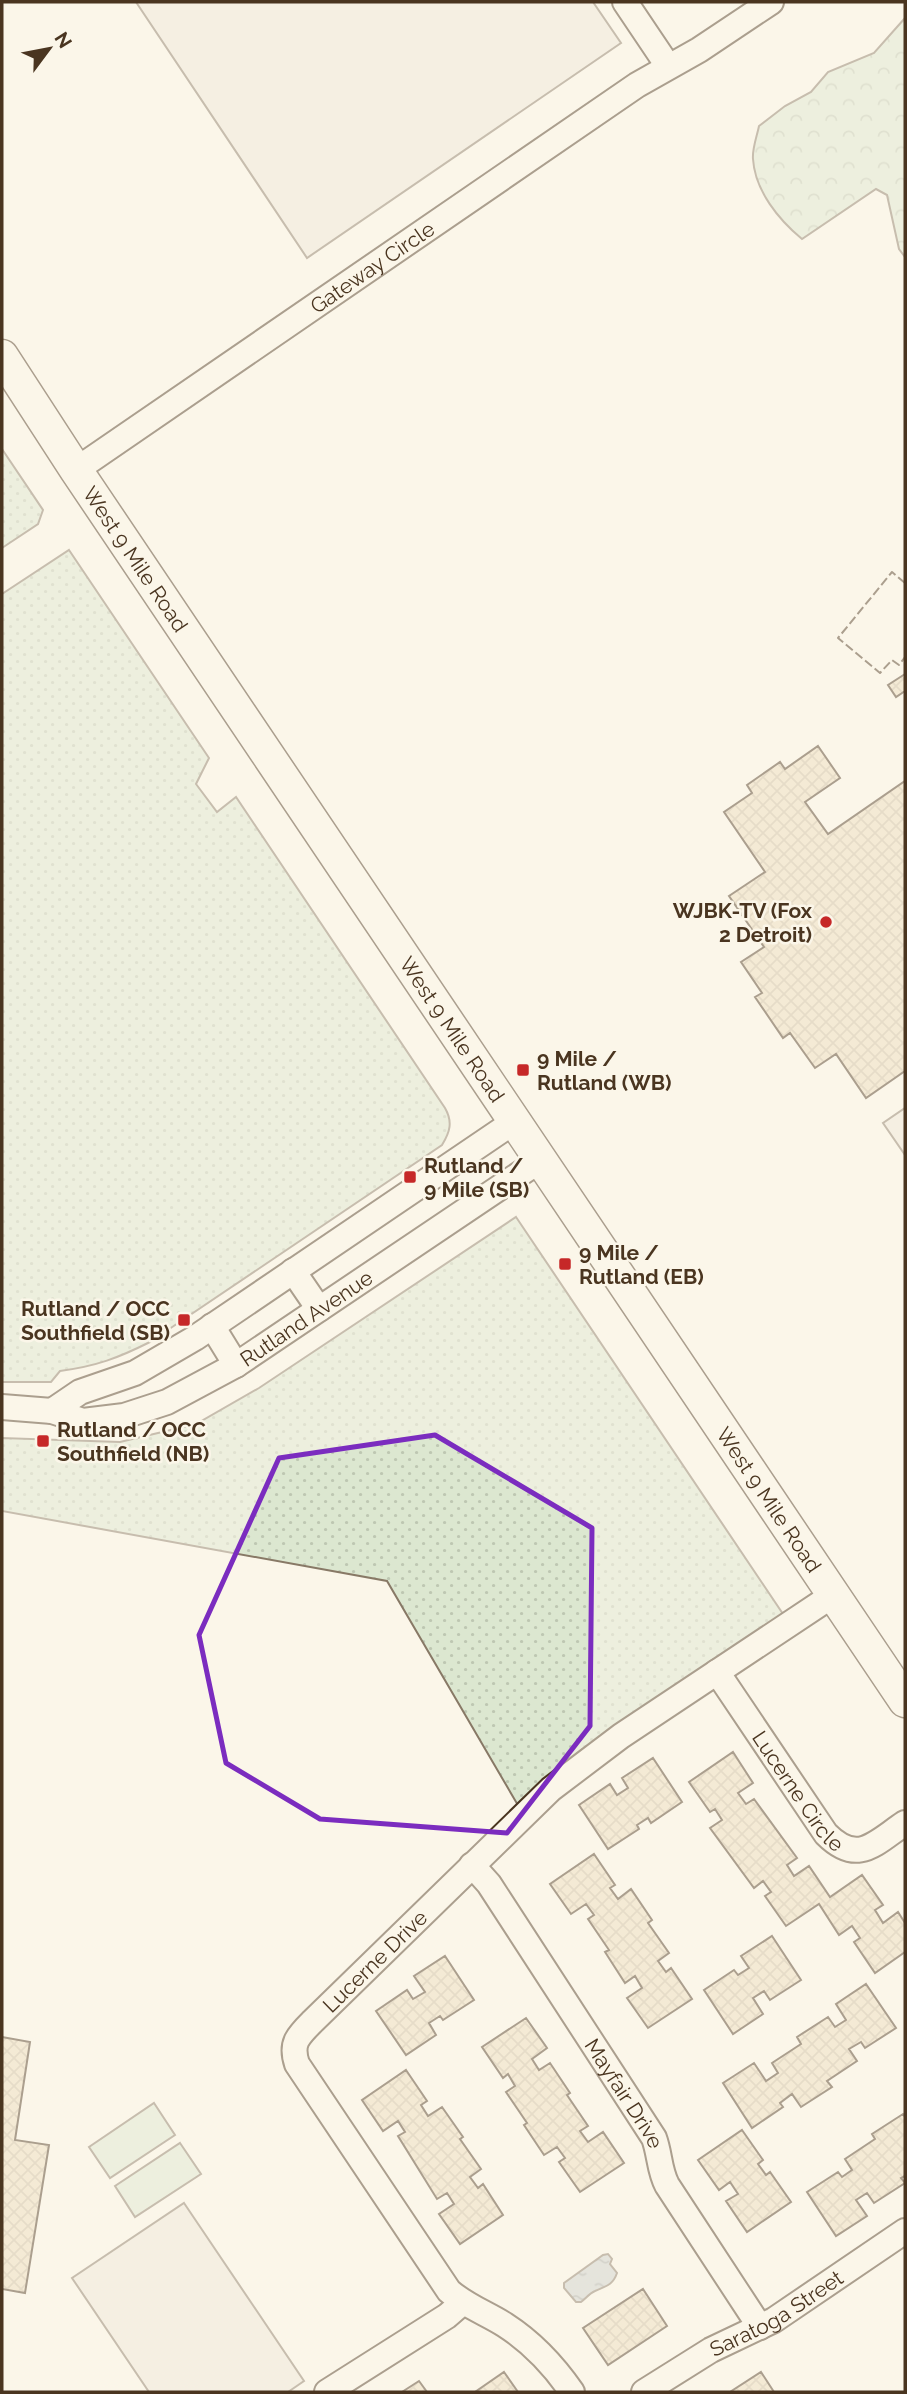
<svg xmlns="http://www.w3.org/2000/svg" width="907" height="2394" font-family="Raleway,sans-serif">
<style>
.grass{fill:url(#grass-dots);stroke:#887966;stroke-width:2}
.forest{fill:url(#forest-crowns);stroke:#887966;stroke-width:2}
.pitch{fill:#dce7d0;stroke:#887966;stroke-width:2}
.parking{fill:#ede7d9;stroke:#887966;stroke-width:2}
.water{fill:url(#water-ripples);stroke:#887966;stroke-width:2}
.building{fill:url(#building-cross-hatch);stroke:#4a3520;stroke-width:2}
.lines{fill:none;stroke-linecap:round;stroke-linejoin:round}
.minor-casing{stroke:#4a3520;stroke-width:28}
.major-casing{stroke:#4a3520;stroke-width:35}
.minor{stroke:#fbf6e9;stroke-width:24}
.major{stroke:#fbf6e9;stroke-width:32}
.fence{stroke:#4a3520;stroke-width:2;stroke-dasharray:9 3.5;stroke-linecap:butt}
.marked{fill:none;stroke:#7b2cbf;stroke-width:5;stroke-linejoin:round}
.poi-dot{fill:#c62828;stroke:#fbf6e9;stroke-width:2.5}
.labels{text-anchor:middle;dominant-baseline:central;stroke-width:5;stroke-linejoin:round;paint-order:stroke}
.street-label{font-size:21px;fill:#4a3520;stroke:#fbf6e9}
.poi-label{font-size:21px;font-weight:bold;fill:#4a3520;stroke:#fbf6e9;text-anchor:start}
</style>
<defs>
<pattern id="grass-dots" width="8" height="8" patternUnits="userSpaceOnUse" patternTransform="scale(1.75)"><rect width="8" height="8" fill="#dce7d0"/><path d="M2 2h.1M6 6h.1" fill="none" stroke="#bec7b2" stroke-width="1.8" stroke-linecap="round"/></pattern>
<pattern id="forest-crowns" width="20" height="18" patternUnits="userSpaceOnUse" patternTransform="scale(1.75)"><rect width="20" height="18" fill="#dce7d0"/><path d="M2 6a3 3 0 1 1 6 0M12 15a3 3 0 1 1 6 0" fill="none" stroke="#bec7b2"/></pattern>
<pattern id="water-ripples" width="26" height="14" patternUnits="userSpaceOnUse" patternTransform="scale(1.75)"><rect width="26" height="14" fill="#c9cecd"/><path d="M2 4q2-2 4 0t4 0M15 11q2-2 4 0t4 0" fill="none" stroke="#a5a8a6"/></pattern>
<pattern id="building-cross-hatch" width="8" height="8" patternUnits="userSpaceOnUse" patternTransform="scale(1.75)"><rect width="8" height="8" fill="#ecdcbc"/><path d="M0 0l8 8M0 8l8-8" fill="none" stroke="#ccbda1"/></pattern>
</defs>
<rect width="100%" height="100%" fill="#fbf6e9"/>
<path class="grass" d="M2,449L43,510L38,524L2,548Z
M69,550L209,758L196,784L217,812L236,797L445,1108C453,1122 450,1132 442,1145L150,1342C118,1358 97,1366 60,1371L51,1382H2V594Z
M516,1217L783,1614L581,1750L519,1807L387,1581L2,1511V1438L120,1442L196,1424L259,1388Z"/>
<path class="forest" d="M905,18V257L899,249L887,195L876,189L802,239C779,220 755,191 753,159C752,149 757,136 759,126L785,106L811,92L828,72L874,53Z"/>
<path class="pitch" d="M154,2103L175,2135L110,2178L89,2147Z
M180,2143L201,2174L135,2217L115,2186Z"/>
<path class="parking" d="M136,2H593L621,43L307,258Z
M905,1108V1155L883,1123Z
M184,2203L304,2381L288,2392H149L72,2278Z"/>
<path class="water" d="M608,2254L612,2259L610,2264L617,2273C613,2285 606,2286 595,2291C590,2293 585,2299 581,2302H576L564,2288V2283L603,2255Z"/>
<path class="building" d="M905,674V691L896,697L888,685Z
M818,746L840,778L805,802L828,834L905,781V1071L866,1098L836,1054L815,1068L790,1033L783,1038L755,997L762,993L741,962L764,947L729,896L765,872L724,812L752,793L747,785L780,762L785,769Z
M733,1752L753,1783L738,1793L746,1804L754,1799L797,1858L787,1865L794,1876L809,1866L830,1897L862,1875L883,1905L875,1910L883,1923L898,1912L905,1923V1952L875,1973L854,1942L860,1938L852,1926L839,1935L819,1904L786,1926L765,1896L771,1892L763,1881L754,1888L710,1828L722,1820L715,1809L710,1812L689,1782Z
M653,1758L682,1802L651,1823L648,1818L637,1825L639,1829L608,1849L579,1805L610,1784L617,1795L628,1788L622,1778Z
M594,1854L615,1885L610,1888L618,1899L631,1889L652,1920L648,1923L669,1953L658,1961L666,1972L671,1968L692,1999L648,2028L627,1998L642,1988L635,1976L625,1983L605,1952L609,1950L588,1919L594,1915L586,1904L571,1914L550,1884Z
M772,1936L801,1980L770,2000L764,1991L753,1998L763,2014L733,2034L704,1990L734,1970L738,1975L749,1968L741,1956Z
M445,1956L474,2000L443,2020L440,2016L429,2023L436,2035L406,2055L376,2011L407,1990L413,1999L425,1992L414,1976Z
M866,1984L896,2028L865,2048L861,2042L849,2049L857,2061L827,2081L832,2087L801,2107L792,2094L780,2103L783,2107L752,2128L723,2083L754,2063L766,2081L778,2073L772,2063L801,2044L797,2037L828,2017L835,2027L846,2020L836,2004Z
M526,2018L547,2048L532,2059L539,2070L550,2063L570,2093L567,2095L588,2126L580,2131L588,2142L603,2132L624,2163L580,2192L559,2162L565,2158L557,2147L544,2155L524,2125L527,2123L506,2092L515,2086L508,2074L503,2078L482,2047Z
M2,2037L30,2042L15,2140L49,2145L25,2293L2,2289Z
M406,2070L427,2101L421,2105L428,2116L442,2107L463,2137L460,2139L481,2169L470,2177L478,2188L483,2184L503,2215L460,2244L439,2214L454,2204L447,2193L437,2199L398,2136L405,2132L398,2121L383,2131L362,2100Z
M903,2114L905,2117V2176L901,2178L905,2183L874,2203L867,2193L856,2200L867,2216L836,2236L807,2192L838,2172L842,2177L852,2170L845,2159L875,2139L872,2134Z
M742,2130L763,2160L758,2164L766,2175L770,2172L791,2202L747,2232L726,2201L738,2194L730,2182L719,2190L698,2160Z
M643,2289L667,2326L608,2365L583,2328Z
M504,2372L518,2392H475Z
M761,2372L774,2392H730Z
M419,2381L427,2392H402Z"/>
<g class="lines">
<g class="minor-casing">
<g id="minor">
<path d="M625,2L668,66"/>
<path id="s1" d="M76,470L637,85L699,50L771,2"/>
<path d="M293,1271L319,1309"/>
<path d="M212,1326L236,1365"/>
<path id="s2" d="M2,1407L52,1411L83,1421L124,1416L167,1402L236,1365L542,1159"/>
<path d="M52,1411L80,1392L135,1373L195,1338L515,1121"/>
<path id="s3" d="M717,1672L826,1834C858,1866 875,1843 905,1823"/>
<path id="s4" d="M472,1865L489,1884L654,2138C660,2154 659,2170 667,2185L760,2327"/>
<path d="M327,2392L447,2316L462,2303"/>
<path id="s5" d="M572,2392C554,2366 533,2343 505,2325C486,2313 466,2306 449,2291L297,2064C290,2043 298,2036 313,2021L551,1789L621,1736L833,1595"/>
<path id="s6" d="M644,2392L711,2350L774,2320L905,2231"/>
</g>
</g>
<g class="major-casing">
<g id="major">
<path id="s7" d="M2,356L76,470L905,1701"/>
</g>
</g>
<use href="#minor" class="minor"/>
<use href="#major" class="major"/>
<path class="fence" d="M905,583L892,572L838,638L880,673L892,660L899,665L905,657"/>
</g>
<path d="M0 0H907V2394H0ZM435,1435L592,1528L590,1726L507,1833L320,1819L226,1763L199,1635L279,1458Z" fill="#fbf6e9" fill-opacity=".55" fill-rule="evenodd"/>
<path class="marked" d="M435,1435L592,1528L590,1726L507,1833L320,1819L226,1763L199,1635L279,1458Z"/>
<g class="poi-dot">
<circle cx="826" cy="922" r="7"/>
<rect x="516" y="1063" width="14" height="14" rx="3.5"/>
<rect x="403" y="1170" width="14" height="14" rx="3.5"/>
<rect x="558" y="1257" width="14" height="14" rx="3.5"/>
<rect x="177" y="1313" width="14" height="14" rx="3.5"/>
<rect x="36" y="1434" width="14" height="14" rx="3.5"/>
</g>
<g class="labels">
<g class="street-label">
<text stroke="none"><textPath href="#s1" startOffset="359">Gateway Circle</textPath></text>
<text stroke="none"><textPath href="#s7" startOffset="243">West 9 Mile Road</textPath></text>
<text stroke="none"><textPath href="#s7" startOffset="810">West 9 Mile Road</textPath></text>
<text stroke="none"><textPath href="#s2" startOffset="332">Rutland Avenue</textPath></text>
<text stroke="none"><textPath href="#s7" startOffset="1377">West 9 Mile Road</textPath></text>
<text stroke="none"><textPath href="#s3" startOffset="144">Lucerne Circle</textPath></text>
<text stroke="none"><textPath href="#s5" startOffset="570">Lucerne Drive</textPath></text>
<text stroke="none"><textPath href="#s4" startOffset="275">Mayfair Drive</textPath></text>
<text stroke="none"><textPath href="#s6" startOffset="154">Saratoga Street</textPath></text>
</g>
<g class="poi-label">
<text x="812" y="910" text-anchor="end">WJBK-TV (Fox<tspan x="812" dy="24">2 Detroit)</tspan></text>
<text x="537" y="1058">9 Mile /<tspan x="537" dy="24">Rutland (WB)</tspan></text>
<text x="424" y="1165">Rutland /<tspan x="424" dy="24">9 Mile (SB)</tspan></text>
<text x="579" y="1252">9 Mile /<tspan x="579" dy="24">Rutland (EB)</tspan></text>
<text x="170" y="1308" text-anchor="end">Rutland / OCC<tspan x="170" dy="24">Southfield (SB)</tspan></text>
<text x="57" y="1429">Rutland / OCC<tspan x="57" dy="24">Southfield (NB)</tspan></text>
</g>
</g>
<rect width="907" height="2394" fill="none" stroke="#4a3520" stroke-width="7"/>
<g transform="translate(49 49) rotate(58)" stroke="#fbf6e9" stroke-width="5" paint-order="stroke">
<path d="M0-5L12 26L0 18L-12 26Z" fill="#4a3520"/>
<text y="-10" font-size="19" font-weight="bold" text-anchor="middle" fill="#4a3520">N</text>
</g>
</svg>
